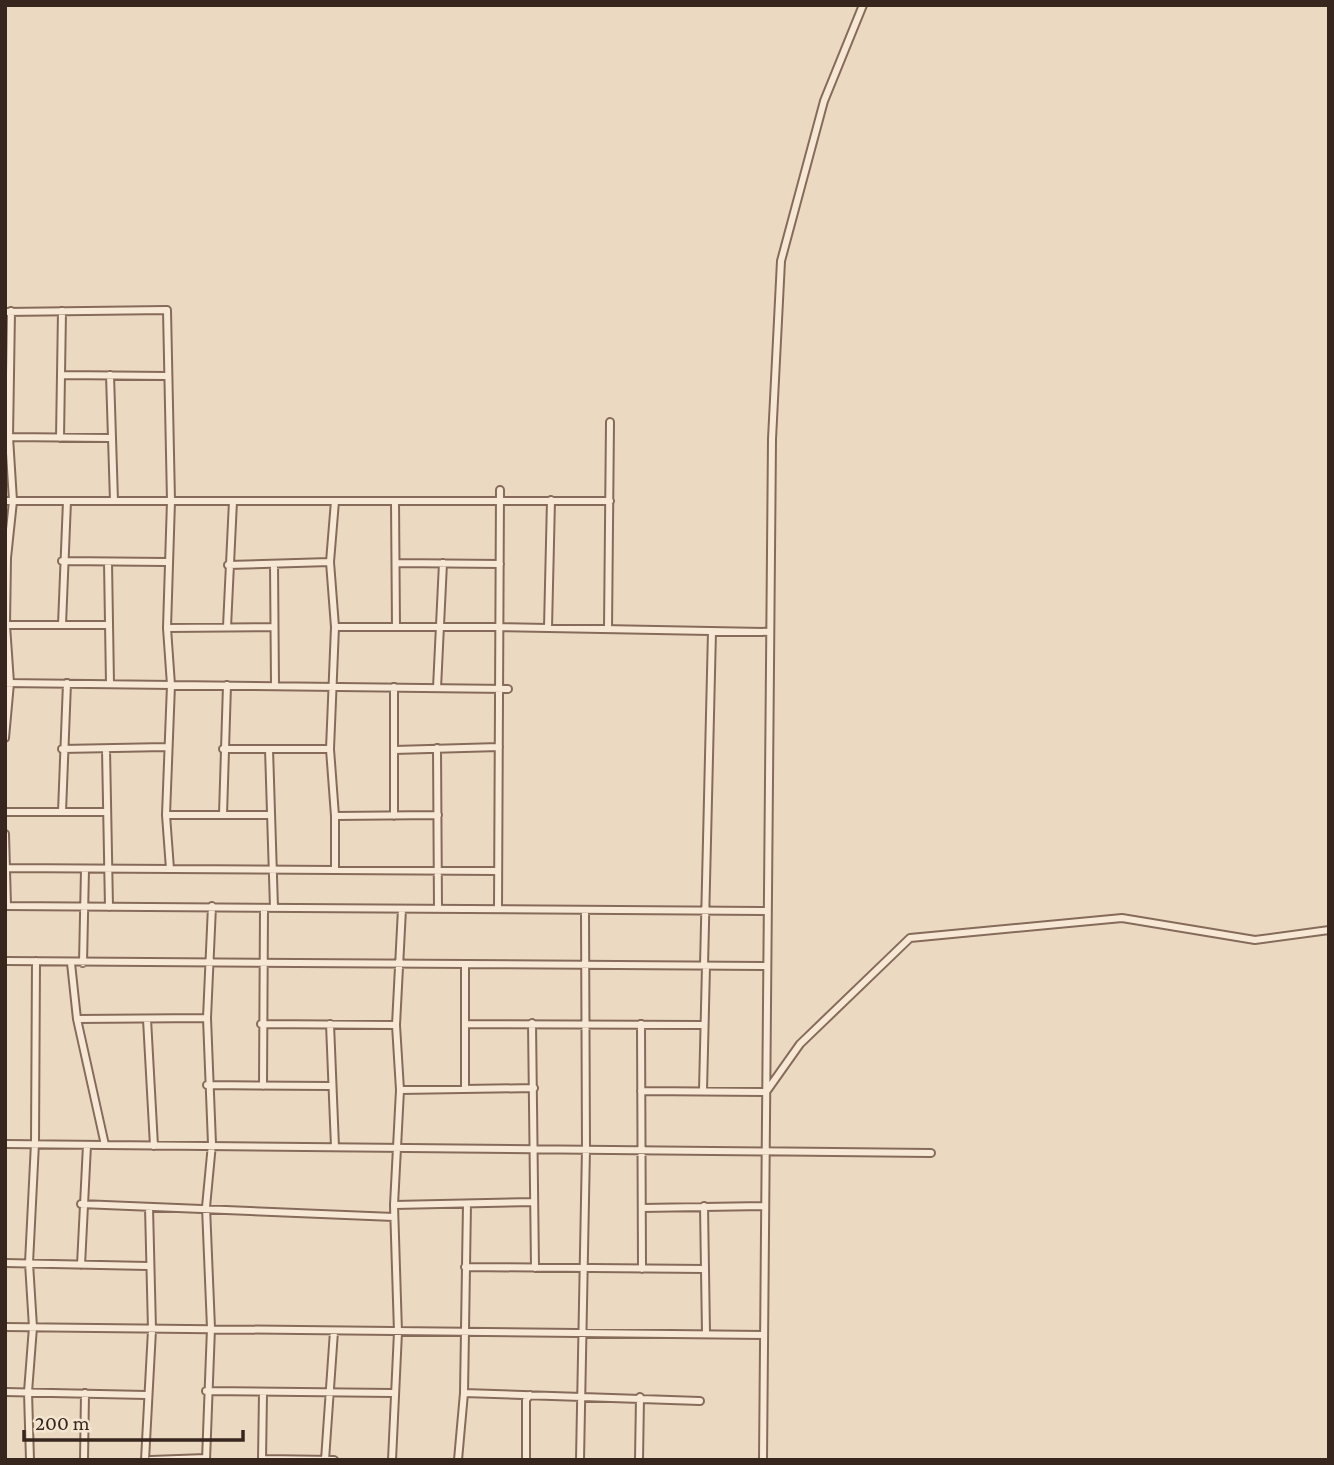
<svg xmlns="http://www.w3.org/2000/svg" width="1334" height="1465" font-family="'Crimson Pro',serif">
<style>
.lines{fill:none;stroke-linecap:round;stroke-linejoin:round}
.minor-casing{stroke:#866b5a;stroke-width:10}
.minor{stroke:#f7e8d5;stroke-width:6}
</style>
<rect width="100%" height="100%" fill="#ecd9c2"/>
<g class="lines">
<g class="minor-casing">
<path id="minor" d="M5,312L167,310L171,501L167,628L171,685L166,815L170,869
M61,375L167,376
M110,375L114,501
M9,437L110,438
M60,438L62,311
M5,501H610
M335,501L330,562L335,627L330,749L335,816V870
M395,501L396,627
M62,561L167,562
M108,562L110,684
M396,563L500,564
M274,564L275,686
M228,565L330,562
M6,625H107
M62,625L67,501
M227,627L233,501
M335,627H500L770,632
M167,628L272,627
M548,628L551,500
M608,629L610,422
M5,683L508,689
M437,688L443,563
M5,738L10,683L6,625L7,558L13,501L9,437L11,311
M437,748L438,909
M62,749L166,747
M106,749L109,907
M223,749H330
M269,749L274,908
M394,750L499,747
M5,812H106
M62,812L67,683
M166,815H269
M223,815L227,685
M335,816L438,815
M394,816V687
M5,834L7,906
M5,868L498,871
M5,906L767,911
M498,909L500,490
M5,961L766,966
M71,963L77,1019L105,1145
M83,963L85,869
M465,964V1089
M704,966L712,631
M77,1019L207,1018
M147,1019L154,1146
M532,1023L535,1268
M261,1024L396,1025
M330,1024L335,1147
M465,1024L704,1025
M641,1024L642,1269
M207,1085L330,1086
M263,1086L264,908
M400,1090L534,1088
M641,1091L766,1092L800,1044L910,938L1122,918L1255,940L1329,930
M703,1091L706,966
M5,1144L931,1153
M81,1204L394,1217
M394,1205L534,1202
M704,1206L706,1333
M642,1208L765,1206
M5,1263L148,1266
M81,1265L87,1145
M465,1267L705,1269
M5,1327L764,1335
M206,1391L393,1393
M5,1392L146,1395
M464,1393L700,1401
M262,1459L334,1460
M30,1460L28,1392L33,1327L29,1263L35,1143L36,961
M84,1460L85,1393
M145,1460L152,1330L149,1207
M151,1460L206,1458
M206,1460L211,1328L206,1207L212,1144L207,1018L212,906
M262,1460L263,1393
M325,1460L334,1331
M392,1460L398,1332L394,1205L400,1090L396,1025L402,909
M458,1460L464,1393L467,1204
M526,1460V1400L530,1395
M580,1460L586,1148L585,911
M639,1460L640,1397
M763,1460L772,439L781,261L824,101L863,5"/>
</g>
<use href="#minor" class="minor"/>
</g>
<rect width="1334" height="1465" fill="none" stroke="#36261e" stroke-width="14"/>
<path d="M24 1430v10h219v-10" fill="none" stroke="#36261e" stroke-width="3.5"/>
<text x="35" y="1430" font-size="21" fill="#36261e" stroke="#f4e5d1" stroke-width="5" paint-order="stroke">200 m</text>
</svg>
